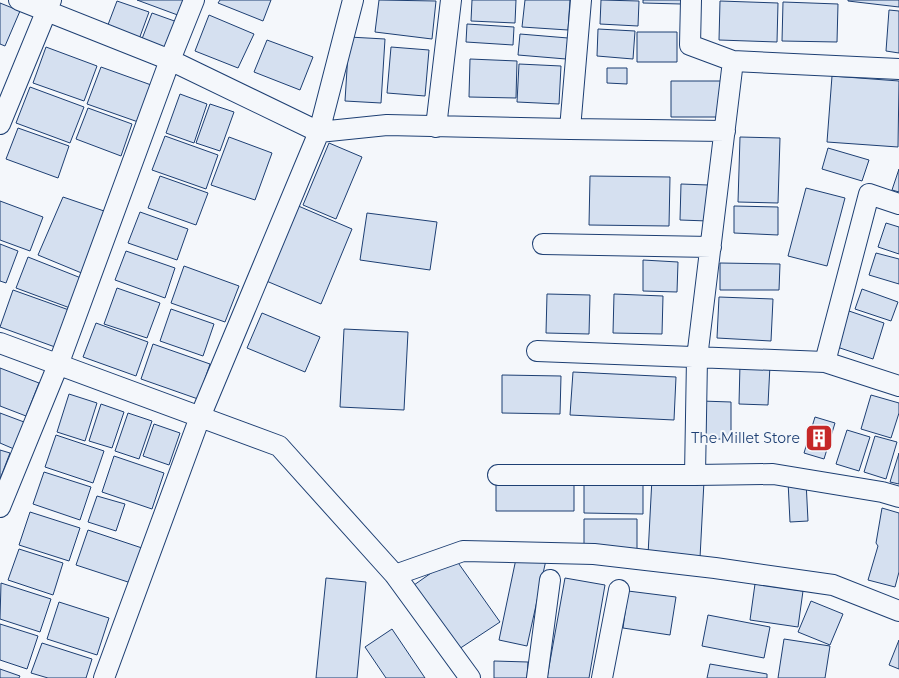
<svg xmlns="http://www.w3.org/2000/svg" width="899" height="678" font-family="Montserrat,sans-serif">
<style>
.building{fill:#d5e0f0;stroke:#1d3f73}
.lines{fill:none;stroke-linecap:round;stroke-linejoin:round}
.street-casing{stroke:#1d3f73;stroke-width:22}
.street{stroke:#f4f7fb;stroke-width:20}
.labels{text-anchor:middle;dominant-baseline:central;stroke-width:4;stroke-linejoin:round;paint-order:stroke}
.poi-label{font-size:14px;fill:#1d3f73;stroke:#f4f7fb;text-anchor:end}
</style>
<rect width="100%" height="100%" fill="#f4f7fb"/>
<path class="building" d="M137,0H189L183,17Z
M220,0H271L263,21L218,3Z
M379,0L436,1L432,39L375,32Z
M472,0H516L515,23L471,21Z
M525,0H570L568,30L522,27Z
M601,0L639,1L638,26L600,24Z
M643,0H681V4L643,3Z
M848,0H899V7L848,1Z
M117,1L149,12L138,42L106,30Z
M720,1L778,3L777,42L719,40Z
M783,2L838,4L837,42L782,41Z
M0,3L20,11L5,46L0,44Z
M889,10L899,11V53L886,51Z
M152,13L180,23L168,55L140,44Z
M209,15L254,34L238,68L195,51Z
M467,24L514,27L513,45L466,42Z
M598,29L635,31L633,59L597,56Z
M637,32H677V62H637Z
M520,34L568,38L566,59L518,55Z
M349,37L385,39L381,103L345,101Z
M267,40L313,57L300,90L254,72Z
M46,47L97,66L84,101L33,83Z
M391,47L429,50L425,96L387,93Z
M470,59L517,61L516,98L469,97Z
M519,64L561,66L559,104L517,102Z
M101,67L154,86L141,123L87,104Z
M607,68H627V84L607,83Z
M832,76L899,81L898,147L827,142Z
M671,81H723V117H671Z
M30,87L84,107L70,143L16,123Z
M180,94L207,104L194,143L166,133Z
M210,104L234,112L220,151L196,143Z
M88,108L132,124L121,156L76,139Z
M18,128L69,146L58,178L6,159Z
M165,136L218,155L206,189L152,170Z
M229,137L272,153L255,200L211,185Z
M740,137L780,138L778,203L738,202Z
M329,143L362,157L336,219L303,205Z
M828,148L869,160L862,181L822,169Z
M899,169V192L892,190Z
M160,176L208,193L196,225L148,208Z
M590,176L670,177L669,226L589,225Z
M681,184L708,185V221L680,220Z
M806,188L845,198L827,266L788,256Z
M63,197L107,212L84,274L38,255Z
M0,201L43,217L30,251L0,240Z
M296,205L352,229L321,304L264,280Z
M734,206L778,207V235L734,233Z
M140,212L188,229L177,260L128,243Z
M367,213L437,222L430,270L360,260Z
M886,223L899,227V254L878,247Z
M0,244L18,251L6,283L0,281Z
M126,251L175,268L165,298L115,280Z
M876,253L899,259V284L869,275Z
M28,257L81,278L70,308L16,288Z
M643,260L678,262L677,292L643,291Z
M720,263L780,264L779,290H720Z
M184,266L239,286L225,322L171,303Z
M117,288L160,303L147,338L104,324Z
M862,289L898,302L891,321L855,309Z
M13,290L69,310L55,347L0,327Z
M547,294L590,295L589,334L546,333Z
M614,294L663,296L662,334L613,333Z
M719,297L773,299L771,341L717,338Z
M171,309L214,324L203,356L160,341Z
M849,311L884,323L873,359L837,347Z
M262,313L320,337L305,372L247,348Z
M96,323L148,342L136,376L83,357Z
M344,329L408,332L404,410L340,407Z
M153,344L210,364L198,399L141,379Z
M740,364L770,365L768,405L739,404Z
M0,368L39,383L26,416L0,406Z
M573,372L676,377L674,420L570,415Z
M502,375L561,376L560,414L502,413Z
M69,394L97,403L85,441L57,432Z
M871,395L899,403V413L891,438L861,429Z
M701,401L731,402V439H700Z
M101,404L124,412L112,448L89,441Z
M0,413L24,422L14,449L0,443Z
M128,413L152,421L139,459L115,451Z
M815,417L835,423L824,459L804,453Z
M154,424L180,433L169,465L143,456Z
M847,430L870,437L859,471L836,464Z
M56,435L104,451L93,483L45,467Z
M875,436L897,442L886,479L864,472Z
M0,450L10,453L0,479Z
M899,453V484L890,482Z
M114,456L164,473L152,509L102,492Z
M44,472L91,487L80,520L33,504Z
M652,478L704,481L700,558L648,555Z
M496,479H574V511H496Z
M584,479L643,480V514L584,513Z
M788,481H806L808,521L790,522Z
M97,496L125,504L116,531L88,522Z
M882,508L899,513V572L895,587L868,580L878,546L876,543Z
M30,512L80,528L69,561L19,545Z
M584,519H637V554L584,553Z
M88,530L142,548L131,583L76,565Z
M19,549L63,563L53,595L8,580Z
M517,554L546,560L527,646L499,640Z
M454,557L500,622L459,649L414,585Z
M326,578L366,582L357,678H316Z
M565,578L605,585L589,678H547Z
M1,583L51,599L40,632L0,619Z
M755,584L803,591L798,627L750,620Z
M628,591L676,597L670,635L623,628Z
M811,601L843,614L830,645L798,632Z
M59,602L109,618L97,655L47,639Z
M708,615L770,627L764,658L702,646Z
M0,624L38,636L27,669L0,660Z
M392,629L425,678H386L365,647Z
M784,639L830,646L825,678H778Z
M899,640V669L889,665Z
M42,643L92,659L86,678H48L31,673Z
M494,661L528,662L527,678H494Z
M710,664L767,674V678H707Z
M0,669L20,676L19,678H0Z"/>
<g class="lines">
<g class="street-casing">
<path id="street" d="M19,0L170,60L319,132L387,125L570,129L725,131
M691,0L690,45L733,61L697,358L695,475L773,474L882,492L899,497
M733,61L899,69
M0,124L51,0
M436,127L451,0
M570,129L581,0
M543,244L711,247
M0,343L279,446L395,575L470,678
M537,351L825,362L899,386
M825,362L869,194L899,204
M498,475H695
M0,507L58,365L170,60L194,0
M395,575L463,551L594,554L715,568L833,585L899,611
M104,678L200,417L319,132L353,0
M537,678L550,580
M602,678L619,590"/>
</g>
<use href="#street" class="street"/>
</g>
<defs>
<g id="building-square" transform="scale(1.4375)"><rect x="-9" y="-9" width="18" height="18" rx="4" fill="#c62828" stroke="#f4f7fb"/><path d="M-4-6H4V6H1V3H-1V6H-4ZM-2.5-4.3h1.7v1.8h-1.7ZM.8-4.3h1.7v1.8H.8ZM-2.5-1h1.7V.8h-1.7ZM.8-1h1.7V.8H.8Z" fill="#fff"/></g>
</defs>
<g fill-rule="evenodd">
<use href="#building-square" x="819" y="438"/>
</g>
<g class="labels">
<g class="poi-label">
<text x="800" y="438">The Millet Store</text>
</g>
</g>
</svg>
